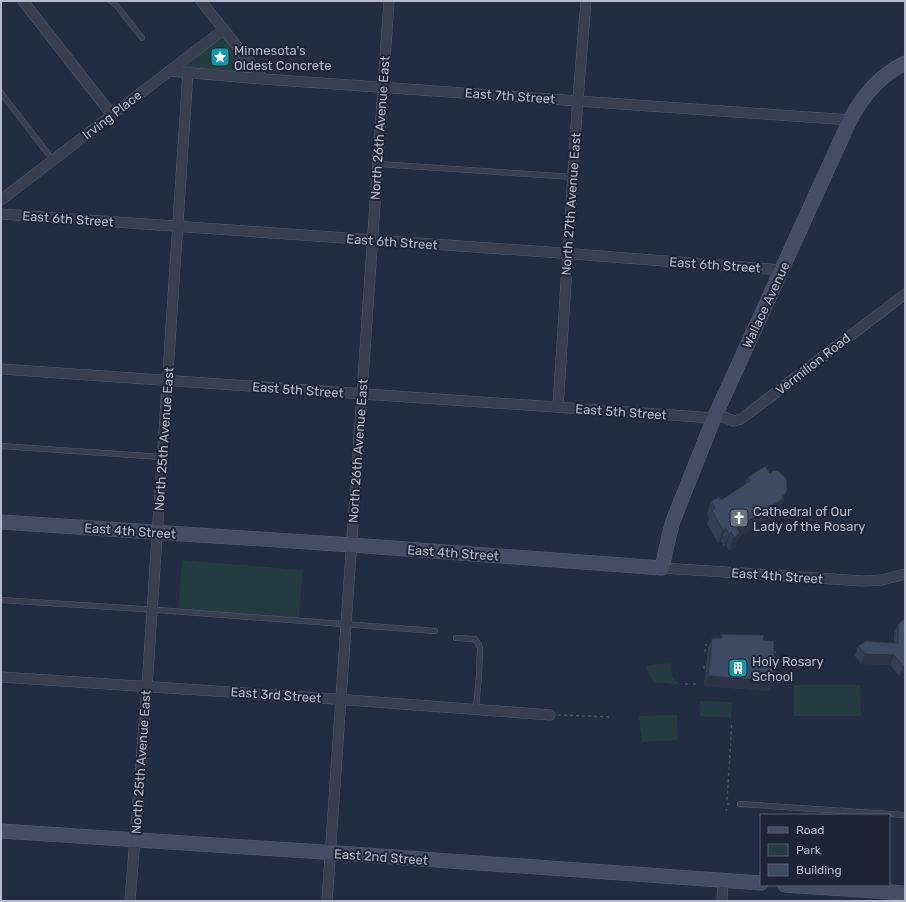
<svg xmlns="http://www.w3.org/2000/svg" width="906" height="902" font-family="Rubik,sans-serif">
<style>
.green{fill:#253c42}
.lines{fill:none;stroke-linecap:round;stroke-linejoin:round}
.lane-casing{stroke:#555d6f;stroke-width:6}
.street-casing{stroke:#555d6f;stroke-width:11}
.secondary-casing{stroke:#555d6f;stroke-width:15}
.path{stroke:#43595f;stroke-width:1.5;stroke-dasharray:3 3;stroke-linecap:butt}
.lane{stroke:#373f51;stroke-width:5}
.street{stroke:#373f51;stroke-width:10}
.secondary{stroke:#454d64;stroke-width:14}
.wall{fill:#353f54}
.shaded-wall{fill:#2b3345}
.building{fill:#3e4962;stroke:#2b3345}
.labels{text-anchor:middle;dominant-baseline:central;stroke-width:4;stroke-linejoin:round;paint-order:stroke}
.poi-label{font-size:13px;fill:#b4bacc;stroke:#1c2436;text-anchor:start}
.street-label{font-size:13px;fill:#b4bacc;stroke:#1c2436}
</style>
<rect width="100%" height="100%" fill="#232d41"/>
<path class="green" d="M223,30L263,79L169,71Z
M182,560L303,570L299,618L178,609Z
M671,663C673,672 669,676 679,683C672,686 669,683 663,683C658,682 657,684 653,682L647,671L646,666C653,663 663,665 671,663Z
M794,685H860L861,716H794Z
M700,701L732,702L731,718L700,716Z
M677,715L678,740L642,742L639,716Z"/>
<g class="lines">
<g class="lane-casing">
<path id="lane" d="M111,1L117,6L142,38
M1,93L53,160
M378,164L573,177
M1,446L162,457
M1,600L158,610L435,631
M456,638L475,639L479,645L480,648L479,675L476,709
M740,804L905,815"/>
</g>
<g class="street-casing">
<path id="street" d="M23,1L112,115
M201,1L263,79
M169,71L263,79L578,101L850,120
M1,200L223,30
M1,214L561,253L782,270
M1,369L714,418
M558,407L577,111L586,1
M716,414L734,421L741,419L905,294
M662,568L863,581L882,580L905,574
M1,677L335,699L550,715
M130,901L147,687L188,72
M327,901L389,1
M722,901L723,881"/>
</g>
<g class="secondary-casing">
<path id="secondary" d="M1,522L352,545L662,568L669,536L673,521L714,418L850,120C862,97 880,75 905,63
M1,831L338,853L761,883
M785,885L905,893"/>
</g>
<path class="path" d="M705,652L706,644
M774,659L775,651
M704,669V663
M685,684H689
M693,684H697
M558,715L612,717
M727,800L732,722
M727,804H733
M726,811L727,809"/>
<use href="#lane" class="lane"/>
<use href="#street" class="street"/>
<use href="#secondary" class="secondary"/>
</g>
<path class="wall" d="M748,477L782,505L780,507L778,512L739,537L735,547L729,551L726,545L724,547L721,541L718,543L707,524L709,519L707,514L711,501L721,500L745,485Z
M898,624L905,671L899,676L890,665L861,664L855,656L858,646L894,643V634Z
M722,634L763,640L774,681L770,691L704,686L708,648L712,638H721Z"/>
<path class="shaded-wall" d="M787,491L782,505L780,507L778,512L739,537L735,547L729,551L737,528L782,498Z
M726,528L721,541L718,543L723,530Z
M731,532L726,545L724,547L729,534Z
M865,654L894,655L890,665L861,664Z
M905,664V671L899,676L903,666Z
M708,676L774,681L770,691L704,686Z"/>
<path class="building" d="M765,466L770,473L774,470L778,471L786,478L787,482V491L782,498L783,499L737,528L740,533L734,538L731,532L729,534L726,528L723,530L712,511L715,508L711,501L719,497L721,500L750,481L748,477Z
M905,618V664L903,666L894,655L865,654L858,646L866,641L898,643V624Z
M722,634L764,635L763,640L774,641V681L708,676L712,638H722Z"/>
<defs>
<g id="sight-square" transform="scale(1)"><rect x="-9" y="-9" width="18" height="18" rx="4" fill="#0f9aa8" stroke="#1c2436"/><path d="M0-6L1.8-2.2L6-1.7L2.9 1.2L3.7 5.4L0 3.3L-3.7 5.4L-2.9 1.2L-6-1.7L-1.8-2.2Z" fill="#fff"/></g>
<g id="church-square" transform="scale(1)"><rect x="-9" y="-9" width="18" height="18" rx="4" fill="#6b7280" stroke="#1c2436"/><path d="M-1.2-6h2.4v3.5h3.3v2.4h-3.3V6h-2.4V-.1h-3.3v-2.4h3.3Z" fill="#fff"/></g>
<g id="building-square" transform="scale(1)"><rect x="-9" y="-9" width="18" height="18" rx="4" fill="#0f9aa8" stroke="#1c2436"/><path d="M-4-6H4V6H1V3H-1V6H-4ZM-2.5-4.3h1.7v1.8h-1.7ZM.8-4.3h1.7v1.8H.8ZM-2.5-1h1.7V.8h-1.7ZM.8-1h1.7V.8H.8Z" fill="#fff"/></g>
</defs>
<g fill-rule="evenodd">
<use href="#sight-square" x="220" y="57"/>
<use href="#church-square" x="739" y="518"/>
<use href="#building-square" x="738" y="668"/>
</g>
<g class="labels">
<g class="poi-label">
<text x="234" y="50">Minnesota's<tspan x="234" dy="15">Oldest Concrete</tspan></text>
<text x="753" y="511">Cathedral of Our<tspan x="753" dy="15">Lady of the Rosary</tspan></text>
<text x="752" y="661">Holy Rosary<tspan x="752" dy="15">School</tspan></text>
</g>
<g class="street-label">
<text transform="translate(510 96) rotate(4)">East 7th Street</text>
<text transform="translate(112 115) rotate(-38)">Irving Place</text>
<text transform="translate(380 128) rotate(-86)">North 26th Avenue East</text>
<text transform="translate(571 204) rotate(-86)">North 27th Avenue East</text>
<text transform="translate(68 219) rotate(4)">East 6th Street</text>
<text transform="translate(392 242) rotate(4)">East 6th Street</text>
<text transform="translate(715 265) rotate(4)">East 6th Street</text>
<text transform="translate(766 305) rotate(-65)">Wallace Avenue</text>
<text transform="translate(813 364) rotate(-38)">Vermilion Road</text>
<text transform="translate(298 390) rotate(4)">East 5th Street</text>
<text transform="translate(621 412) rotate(4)">East 5th Street</text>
<text transform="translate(164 439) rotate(-86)">North 25th Avenue East</text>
<text transform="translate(358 451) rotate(-86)">North 26th Avenue East</text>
<text transform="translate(130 531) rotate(4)">East 4th Street</text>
<text transform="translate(453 553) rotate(4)">East 4th Street</text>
<text transform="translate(777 576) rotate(4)">East 4th Street</text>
<text transform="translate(276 695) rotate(4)">East 3rd Street</text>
<text transform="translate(141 762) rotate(-86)">North 25th Avenue East</text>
<text transform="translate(381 857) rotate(4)">East 2nd Street</text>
</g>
</g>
<rect width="906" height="902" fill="none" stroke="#b4bacc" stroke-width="4"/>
<rect x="760" y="814" width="130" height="72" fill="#1c2436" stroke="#596072"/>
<rect x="768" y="827" width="20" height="6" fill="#454d64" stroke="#596072"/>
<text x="796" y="834" font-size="12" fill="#b4bacc">Road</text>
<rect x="768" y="844" width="20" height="12" fill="#253c42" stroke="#596072"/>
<text x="796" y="854" font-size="12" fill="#b4bacc">Park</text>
<rect x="768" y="864" width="20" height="12" fill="#3e4962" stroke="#596072"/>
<text x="796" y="874" font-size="12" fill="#b4bacc">Building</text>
</svg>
